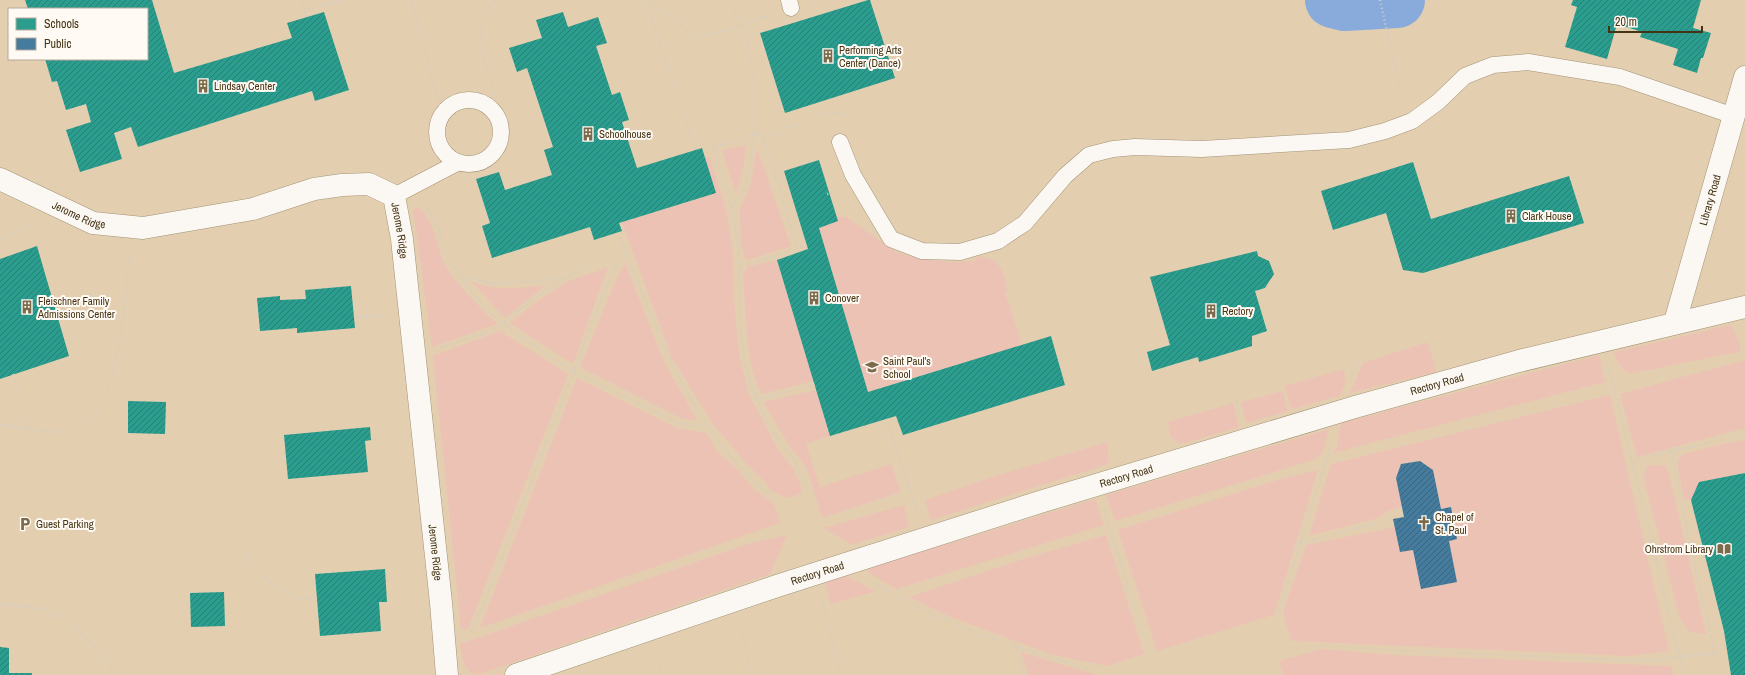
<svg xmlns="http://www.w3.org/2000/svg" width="1745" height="675" font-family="'Archivo Narrow',sans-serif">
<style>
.green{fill:#ecc2b5}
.schools{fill:url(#schools-hatch)}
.public{fill:url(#public-hatch)}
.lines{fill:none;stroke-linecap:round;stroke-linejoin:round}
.river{stroke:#89abdc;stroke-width:56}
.service-casing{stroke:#a39275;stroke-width:17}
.minor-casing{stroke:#a39275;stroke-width:23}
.path{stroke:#d2ccc1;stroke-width:2.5;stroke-dasharray:1 3;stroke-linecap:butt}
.service{stroke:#fbf8f3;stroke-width:16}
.minor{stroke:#fbf8f3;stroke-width:22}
.labels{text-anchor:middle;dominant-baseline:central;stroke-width:4;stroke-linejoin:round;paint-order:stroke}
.poi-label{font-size:11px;fill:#453314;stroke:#fffaf3;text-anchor:start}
.street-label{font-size:11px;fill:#453314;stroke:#fffaf3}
</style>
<defs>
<pattern id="schools-hatch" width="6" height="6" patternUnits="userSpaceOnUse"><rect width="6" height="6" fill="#2a9d8f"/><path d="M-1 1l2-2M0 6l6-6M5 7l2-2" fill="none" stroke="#268174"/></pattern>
<pattern id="public-hatch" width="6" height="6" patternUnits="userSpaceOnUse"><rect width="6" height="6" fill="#457b9d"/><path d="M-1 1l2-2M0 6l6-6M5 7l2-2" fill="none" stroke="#3b657f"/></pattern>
</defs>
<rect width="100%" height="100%" fill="#e3cfb0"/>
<path class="green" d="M746,145L743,169L736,194L722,150Z
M757,148L791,246L748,260L745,258L741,243L740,209L751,183Z
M704,157H710L727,213L733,252L734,300L739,353L748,393L777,447L794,470L800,483L802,493L788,498L771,491L766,483L745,462L713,424L671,356L622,222L716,193Z
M417,207C430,211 438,247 442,258C449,278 482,309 497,324L432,347L413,209Z
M835,216L846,217L898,253L927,260L955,262L975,261L978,256C1003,261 1001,268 1008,290L1005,292L1022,345L868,392L819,228L838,221Z
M777,260L814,381L762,394C745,366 746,310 743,276L747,267Z
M625,263L665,364L697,420L683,419L580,367L616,280Z
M608,267L573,364L510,323L532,305L566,282Z
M471,281C493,292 522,287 545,286L505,318Z
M1731,325L1740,343V350L1738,352L1629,374C1621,369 1616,361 1614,352Z
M500,331L568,374L468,629H461L433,356Z
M1428,342L1436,372L1350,393L1363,363Z
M1599,355L1605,382L1333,453L1337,447L1341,423Z
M1745,360V428L1637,457L1620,394Z
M1344,369L1346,382L1340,396L1292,409L1284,386Z
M577,378L677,428L707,433L716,451L734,466L754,489L774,504L780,523L480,628Z
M816,390L830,436L806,444L820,487L891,464L901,492L831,515L824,517L821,515L810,477L803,462L793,451L763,402Z
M1283,391L1288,411L1246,423L1241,402Z
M1610,395L1669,651L1630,656L1291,641L1283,612L1306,545L1395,527L1400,552L1413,550L1421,589L1457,582L1449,541L1457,539L1451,507L1441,509L1433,470L1420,461L1401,464L1396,478L1402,507L1385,512L1381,517L1309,536L1331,464Z
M1233,403L1239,427L1186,443H1179L1171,437L1168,422Z
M1329,429C1325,442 1326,454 1313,460L1115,521L1106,495Z
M1745,440V473L1700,482L1691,500L1684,499L1677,462L1683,454L1726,443Z
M1107,442L1109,461L1105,465L931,520L925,500L995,476Z
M1649,465H1665L1669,473L1706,634L1690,632L1680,619L1644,479L1645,471Z
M1318,470L1274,615L1157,651L1118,530L1281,479Z
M1095,499L1104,525L896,589L868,572L869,568Z
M904,505L909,527L852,545L823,528Z
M787,535L770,574L480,674C462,673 463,659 460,644L751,543Z
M1106,535L1144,654L1107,666L1050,654L951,617L909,597L1030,557Z
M846,576L876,591L831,604L825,582Z
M1322,649L1395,655L1671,666L1674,675H1283L1279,661Z
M1021,652L1097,675H1029Z"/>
<path class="schools" d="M25,0H152L174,73L292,38L287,23L324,12L349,90L315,101L312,91L138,147L131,127L114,133L122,159L80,172L66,130L91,122L86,104L66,110L57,81L52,82L45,59H147V9H28Z
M868,0H870L895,78L785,113L760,33Z
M1573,0H1701L1693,28L1711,33L1703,58H1701L1697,73L1673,65L1678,49L1640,37L1642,32L1617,24L1607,59L1565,47L1577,7L1571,5Z
M563,12L568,27L598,17L607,43L596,46L612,95L620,92L629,120L622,122L637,168L702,148L716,193L619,223L622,231L594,240L590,227L492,258L482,226L490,223L476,179L499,172L505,190L552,175L544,150L553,147L527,68L517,72L509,48L542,38L536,20Z
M819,160L838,221L819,228L868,392L1051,336L1065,385L903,435L896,416L830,436L777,260L808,249L784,171Z
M1413,162L1431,219L1569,176L1584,223L1423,273L1403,270L1386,213L1333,230L1321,191Z
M37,246L69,356L0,379V259Z
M1257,251L1258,256L1269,261L1274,274L1265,288L1255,291L1267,331L1252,336V346L1199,362L1198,357L1152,371L1147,352L1170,345L1150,277Z
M351,286L355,328L297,333V328L260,331L257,298L280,296V300L306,299L305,290Z
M128,401L166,402L165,434L128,433Z
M370,427L371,440L365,441L368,472L288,479L284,435Z
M1745,473V675H1731L1724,631L1691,500L1699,482Z
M385,569L387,602H379L381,631L320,636L315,574Z
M224,592L225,626L191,627L190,593Z
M0,647L9,648V673H32V675H0Z"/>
<path class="public" d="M1420,461L1433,470L1441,509L1451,507L1457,539L1449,541L1457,582L1421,589L1413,550L1400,552L1393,519L1404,517L1396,478L1401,464Z"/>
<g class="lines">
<path class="river" d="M1333,0L1345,3L1397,0"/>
<g class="service-casing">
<path id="service" d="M789,0L791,8
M437 132a32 32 0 1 1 64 0a32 32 0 1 1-64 0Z
M840,142L853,175L891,239L922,251L960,252L998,241L1025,223L1065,176L1089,155L1113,149L1135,147L1202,149L1349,140L1385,131L1412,121L1438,102L1465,76L1493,65L1528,62L1620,77L1734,116
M394,196L457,163"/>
</g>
<g class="minor-casing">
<g id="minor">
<path id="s1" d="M0,179L93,223L143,228L253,209L314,189L342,185L369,184L394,196L402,239L441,603L447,675"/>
<path id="s2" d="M1675,322L1745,77"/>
<path id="s3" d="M516,675L777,586L1040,502L1355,407L1519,361L1745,307"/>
</g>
</g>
<path class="path" d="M302,0L307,17
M411,0L442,114
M495,0L483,17L481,36L484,58L491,80L498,119
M645,0L699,38L769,16
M1380,0L1402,99
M814,2L822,0
M647,3L696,149
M305,11L342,0
M763,139C780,132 837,101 850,119
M827,194L835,191
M732,206L743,194L751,164L754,129V82L748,47L732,0
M426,207L438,225L443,248L452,265L485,308L503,323L552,359L574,372L678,423L693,426L706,424
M618,233C658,329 691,438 779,502
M0,239L33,225
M798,248L761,132L712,148L732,206L739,257L741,336L747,373L761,411L775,435L793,458L807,491
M739,264H749L804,246
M459,274L489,283H509L565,278
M354,318L384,315
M442,347L495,329L542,293L598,259
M1609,368L1684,675
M13,374L26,419L32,429
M1351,380L1358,359
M1235,396L1240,414
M756,399L815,385
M886,419L918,513
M0,425L63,433C74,432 85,426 92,418C120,387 125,296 130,254
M371,440L397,439
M1672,451L1688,535L1715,654
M1631,460L1745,435
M1104,510L1149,653
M1300,543L1393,519
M245,552L255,570L280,589L301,599L317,598
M876,584C943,625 1019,648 1094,671
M822,601L827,618L840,675
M0,604L43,609L67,621L88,639L105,659L115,675
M1278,614L1331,444
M472,631L497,571L603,294L616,265
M742,634L752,675
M1016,646L1025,675
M1293,648L1329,645L1389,650L1639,661L1719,653
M659,667L662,675"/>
<use href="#service" class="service"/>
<use href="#minor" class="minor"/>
</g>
<defs>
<g id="building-bare" transform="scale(1.08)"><path d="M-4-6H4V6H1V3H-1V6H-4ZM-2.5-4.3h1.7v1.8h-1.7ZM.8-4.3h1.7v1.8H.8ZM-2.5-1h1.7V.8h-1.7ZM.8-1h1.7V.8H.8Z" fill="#7c6a4b" stroke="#fffaf3" stroke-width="2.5" paint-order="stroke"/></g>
<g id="school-bare" transform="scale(1.08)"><path d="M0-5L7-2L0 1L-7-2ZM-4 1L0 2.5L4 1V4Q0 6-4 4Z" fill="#7c6a4b" stroke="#fffaf3" stroke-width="2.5" paint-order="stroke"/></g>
<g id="church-bare" transform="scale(1.08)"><path d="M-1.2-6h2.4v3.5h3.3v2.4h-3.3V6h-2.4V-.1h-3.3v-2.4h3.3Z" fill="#7c6a4b" stroke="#fffaf3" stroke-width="2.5" paint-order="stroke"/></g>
<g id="parking-bare" transform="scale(1.08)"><path d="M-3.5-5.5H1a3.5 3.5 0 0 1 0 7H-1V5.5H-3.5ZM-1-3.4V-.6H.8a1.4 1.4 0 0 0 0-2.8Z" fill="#7c6a4b" stroke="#fffaf3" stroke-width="2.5" paint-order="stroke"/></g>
<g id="library-bare" transform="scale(1.08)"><path d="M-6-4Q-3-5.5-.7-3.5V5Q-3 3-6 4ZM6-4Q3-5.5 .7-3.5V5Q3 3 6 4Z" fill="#7c6a4b" stroke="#fffaf3" stroke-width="2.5" paint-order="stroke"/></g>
</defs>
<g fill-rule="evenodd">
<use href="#building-bare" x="828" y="56"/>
<use href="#building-bare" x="203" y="86"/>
<use href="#building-bare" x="588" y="134"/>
<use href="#building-bare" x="1511" y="216"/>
<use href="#building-bare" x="814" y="298"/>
<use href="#building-bare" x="27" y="307"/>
<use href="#building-bare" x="1211" y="311"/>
<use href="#school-bare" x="872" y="367"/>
<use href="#church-bare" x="1424" y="523"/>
<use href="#parking-bare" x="25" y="524"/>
<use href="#library-bare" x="1724" y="549"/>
</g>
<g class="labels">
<g class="poi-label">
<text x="839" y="50">Performing Arts<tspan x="839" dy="13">Center (Dance)</tspan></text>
<text x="214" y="86">Lindsay Center</text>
<text x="599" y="134">Schoolhouse</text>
<text x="1522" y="216">Clark House</text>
<text x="825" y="298">Conover</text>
<text x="38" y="301">Fleischner Family<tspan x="38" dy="13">Admissions Center</tspan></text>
<text x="1222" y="311">Rectory</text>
<text x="883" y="361">Saint Paul's<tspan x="883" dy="13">School</tspan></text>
<text x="1435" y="517">Chapel of<tspan x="1435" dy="13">St. Paul</tspan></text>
<text x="36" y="524">Guest Parking</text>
<text x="1713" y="549" text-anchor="end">Ohrstrom Library</text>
</g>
<g class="street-label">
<text stroke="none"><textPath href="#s2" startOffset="127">Library Road</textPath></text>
<text stroke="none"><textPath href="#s1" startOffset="87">Jerome Ridge</textPath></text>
<text stroke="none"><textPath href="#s1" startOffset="447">Jerome Ridge</textPath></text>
<text stroke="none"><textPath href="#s3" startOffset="966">Rectory Road</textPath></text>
<text stroke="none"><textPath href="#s3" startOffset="642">Rectory Road</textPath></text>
<text stroke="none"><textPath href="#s1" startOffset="771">Jerome Ridge</textPath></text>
<text stroke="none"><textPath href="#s3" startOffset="318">Rectory Road</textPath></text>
</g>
</g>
<rect x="8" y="8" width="140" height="52" fill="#fffaf3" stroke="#b5aa9a"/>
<rect x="16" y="18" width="20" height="12" fill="#2a9d8f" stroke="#b5aa9a"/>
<text x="44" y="28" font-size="12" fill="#453314">Schools</text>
<rect x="16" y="38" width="20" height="12" fill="#457b9d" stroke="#b5aa9a"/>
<text x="44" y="48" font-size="12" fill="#453314">Public</text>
<path d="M1609 26v6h93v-6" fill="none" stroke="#453314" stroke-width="2"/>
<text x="1615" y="26" font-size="12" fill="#453314" stroke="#fffaf3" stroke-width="3" paint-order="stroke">20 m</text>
</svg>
